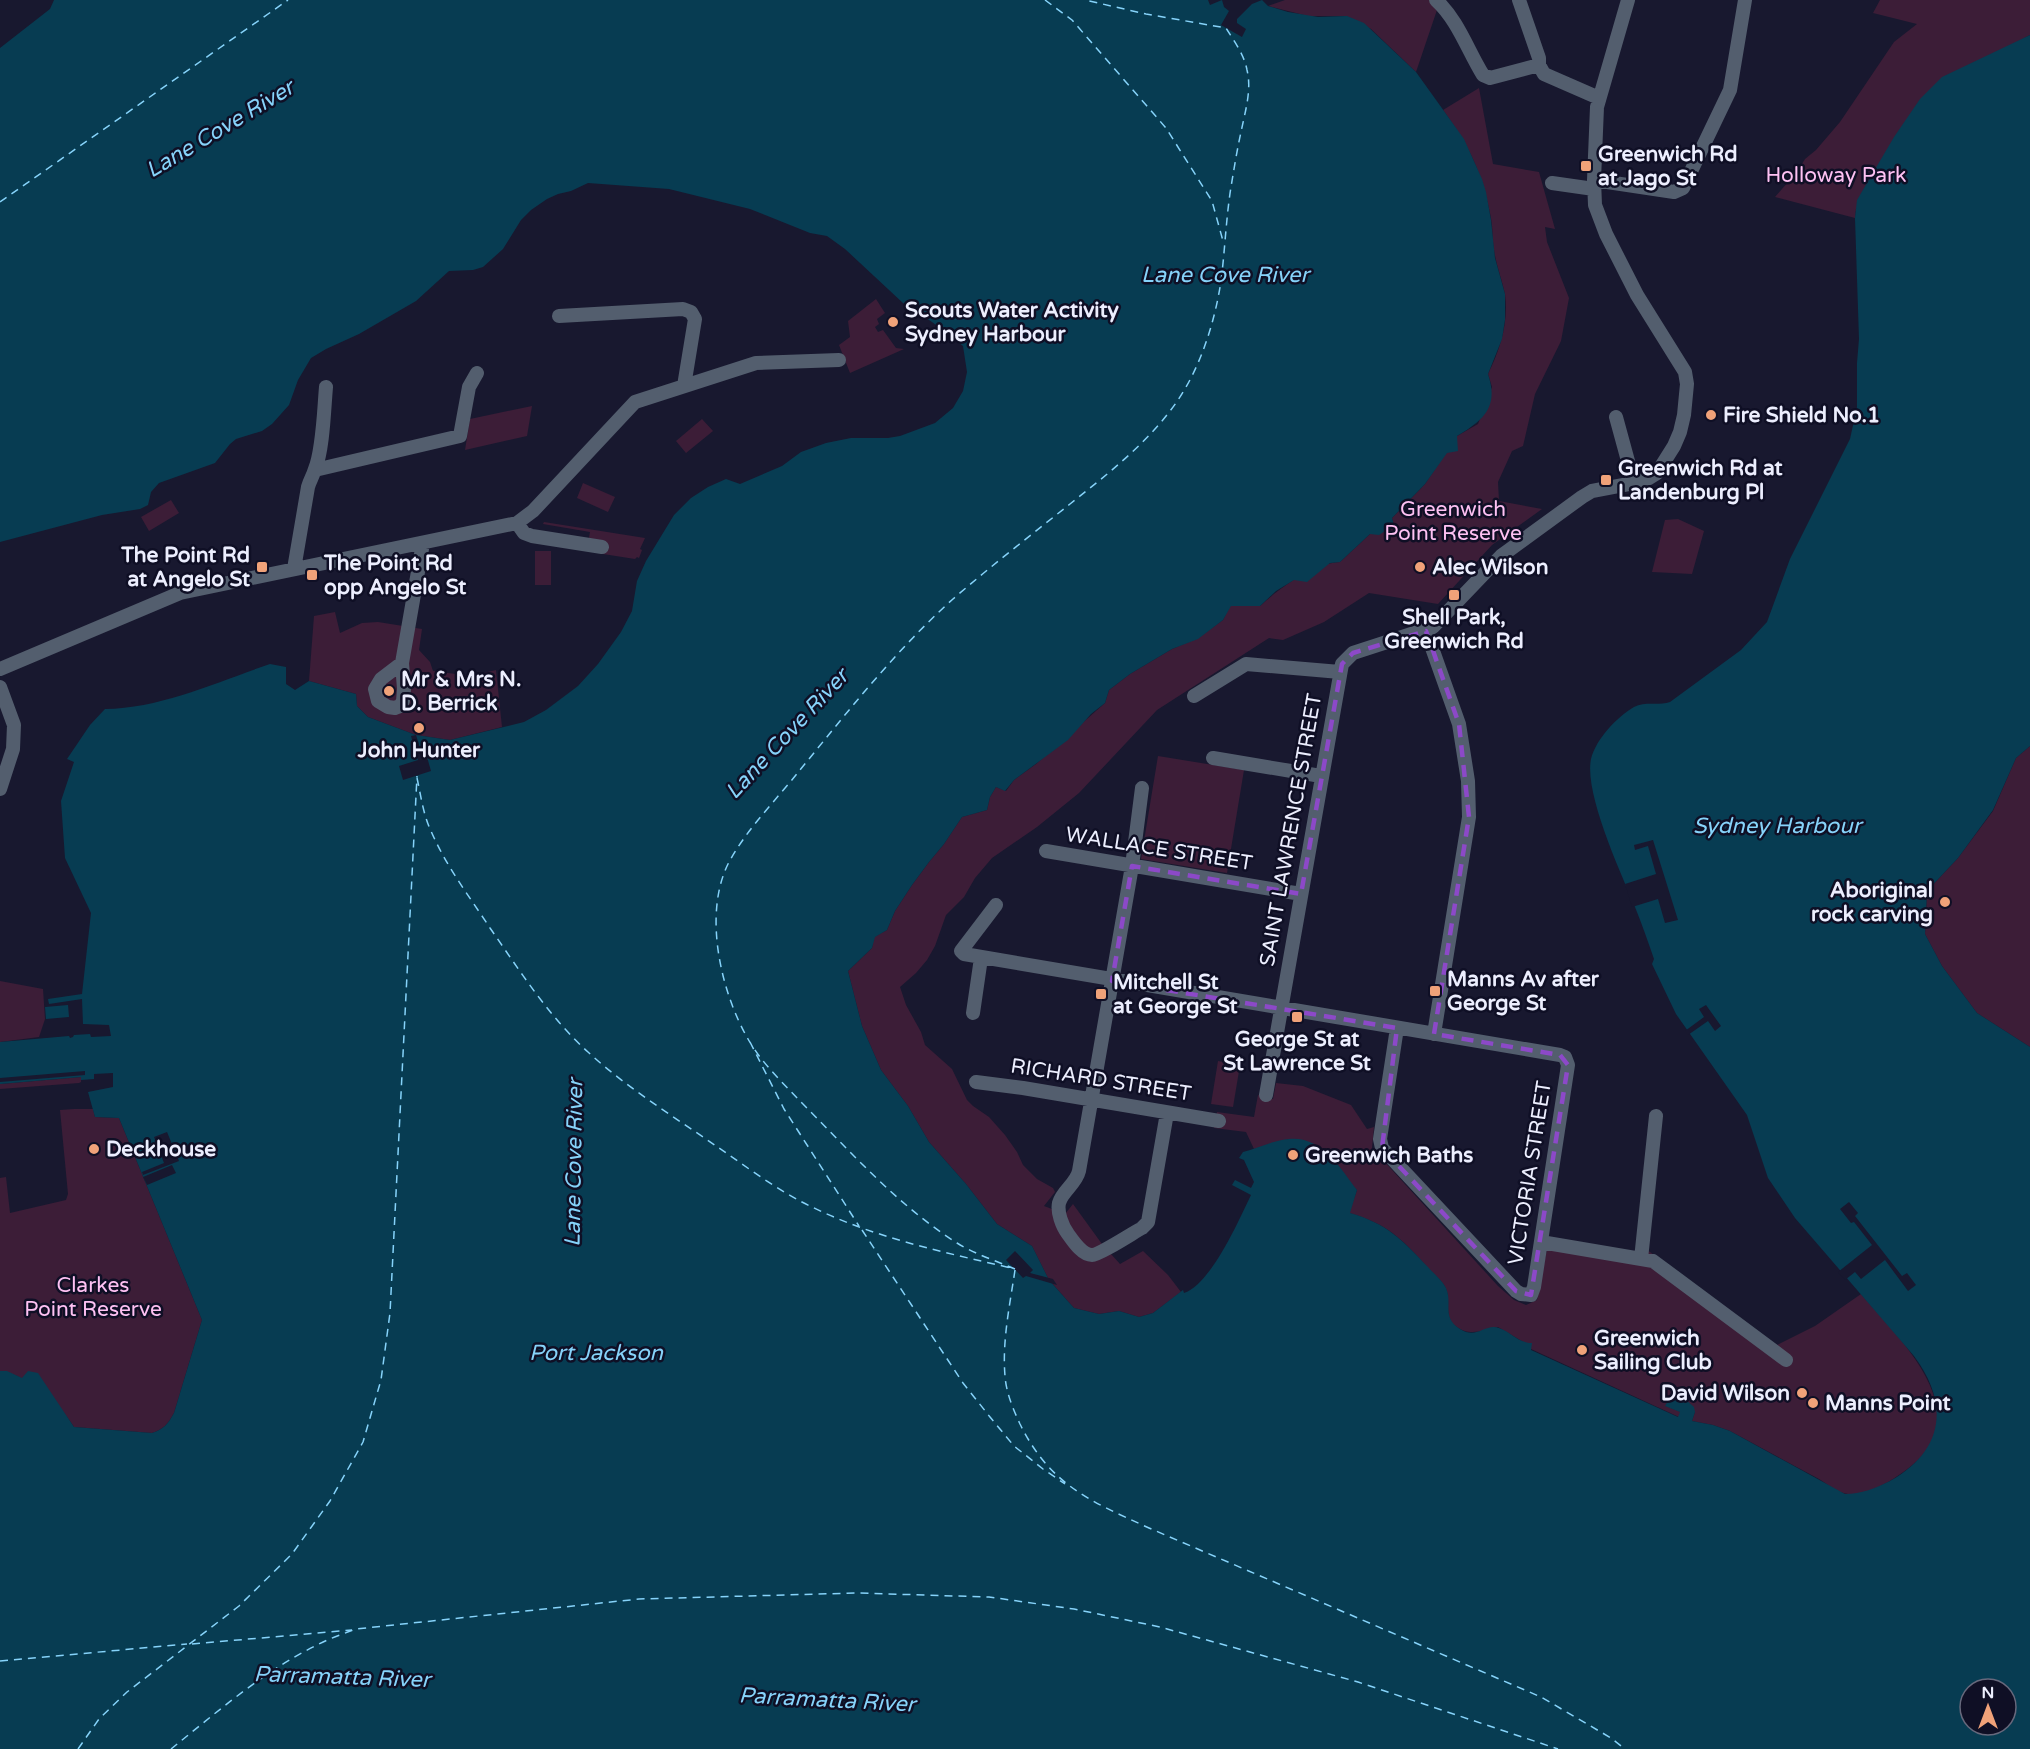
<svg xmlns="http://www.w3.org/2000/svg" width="2030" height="1749" font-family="'Varela Round',sans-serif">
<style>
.green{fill:#3c1d37}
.water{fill:#073c52;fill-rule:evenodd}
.pier{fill:#18182f}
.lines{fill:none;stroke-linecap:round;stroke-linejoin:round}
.ferry{stroke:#86d3fa;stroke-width:1.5;stroke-dasharray:8 6;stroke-linecap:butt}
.minor{stroke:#535e6e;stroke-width:14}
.marked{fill:none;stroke:#8c49c8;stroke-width:4.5;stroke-dasharray:12 8;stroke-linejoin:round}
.poi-dot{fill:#f0a279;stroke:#0f0f25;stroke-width:2}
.labels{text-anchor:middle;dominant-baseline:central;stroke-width:5;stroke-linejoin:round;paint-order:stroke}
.poi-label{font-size:21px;font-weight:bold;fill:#eceefe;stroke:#0f0f25;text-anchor:start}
.park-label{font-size:21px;fill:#fec1f3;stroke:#0f0f25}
.street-label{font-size:21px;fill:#eceefe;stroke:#0f0f25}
.water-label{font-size:22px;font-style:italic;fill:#86d3fa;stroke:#0f0f25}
</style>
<rect width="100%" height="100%" fill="#18182f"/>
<path class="green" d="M1285,0H1430L1438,7L1416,72L1371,29L1346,16H1308L1268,6Z
M1880,0H2030V35L2002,50L1856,209L1855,218L1775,197L1797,172L1805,159L1816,150L1840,122L1894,42L1917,24L1873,13Z
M1479,88L1493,164L1539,172L1555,229L1545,227L1547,242L1569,298L1561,341L1535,394L1523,446L1512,451L1498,482L1499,501L1542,509L1492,545L1438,604L1369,593L1324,622L1283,640L1269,638L1157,710L1079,793L1037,827L992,858L975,878L964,897L946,915L935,946L927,960L916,973L900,987L906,1005L921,1032L925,1045L952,1069L967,1100L973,1106L989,1117L1005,1135L1017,1152L1023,1165L1037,1179L1053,1188L1055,1192L1044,1206L1065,1214L1073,1204L1102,1244L1120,1264L1143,1251L1168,1275L1181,1292L1153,1313L1139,1317L1119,1311L1099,1314L1074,1308L1049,1280L1032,1246L997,1224L966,1184L929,1142L908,1106L881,1070L862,1026L848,971L872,948L874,937L887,930L895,911L912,885L929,862L944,844L962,817L987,810L990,797L996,787L1006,791L1014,780L1036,764L1105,703L1109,690L1130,674L1172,649L1198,638L1223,620L1230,606H1260C1280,588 1312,564 1340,562L1370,534L1394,526L1392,518L1425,484L1457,436L1478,424L1492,387L1488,374C1500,350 1509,322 1505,294C1502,279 1496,265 1494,250C1492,239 1493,228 1491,218C1482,172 1470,147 1443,110Z
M876,299L885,313L877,319L879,324L875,327L878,332L883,330L896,348L904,349L850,373L839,345L850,337L848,321Z
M532,406L527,436L465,450L470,419Z
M702,419L713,431L686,453L676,441Z
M583,483L615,497L608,512L577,498Z
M171,500L179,513L149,531L141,517Z
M1678,519L1704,531L1692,574L1652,572L1665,520Z
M544,522L645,538L640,549L642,550L639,558L637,557L635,559L603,554V551L589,538L590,532L543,524Z
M535,551H551V585H535Z
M335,612L340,633L362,623L378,622L422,629L419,650L430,662L433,671L471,676L496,670L502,727L450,740L416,735L368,717L357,706L356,694L309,681L314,616Z
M2030,746V1047L1977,1013L1942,966L1925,934L1927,891L1958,858L1993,811L2016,758Z
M1158,756L1244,770L1227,873L1141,859Z
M0,981L43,989L45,1019L39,1037L0,1042Z
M1218,1061L1240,1065L1233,1107L1211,1104Z
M81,1077V1082L79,1083L0,1089V1084Z
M1276,1083L1303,1086L1351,1105L1367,1129L1374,1127L1372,1148L1498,1286L1514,1300L1526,1305L1537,1300L1547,1249L1638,1263L1646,1249L1775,1346L1815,1326L1861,1294C1901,1341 1982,1415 1906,1470C1891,1481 1868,1496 1848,1494C1838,1493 1827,1484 1819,1479C1789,1463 1760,1447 1730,1431L1713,1425L1692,1421L1695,1412L1666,1406L1681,1412L1679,1417L1531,1349L1525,1343L1498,1327C1482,1331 1468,1337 1454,1325C1444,1315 1451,1301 1446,1289C1443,1281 1434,1275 1428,1268C1402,1239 1388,1224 1349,1213L1357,1190L1289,1139L1254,1149L1246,1132L1214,1128L1217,1112L1254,1117L1258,1095L1273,1099Z
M74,1109H93L95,1117L119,1118L202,1320L174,1413C168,1424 164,1429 152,1433L74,1427C70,1421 65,1414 60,1408C48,1396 17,1371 0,1371V1178L6,1177L10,1213L66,1200L68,1194L60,1110Z"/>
<path class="water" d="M54,0H1262L1268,6L1288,12L1318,17L1347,16L1364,23L1416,72L1464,139L1482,179L1486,192L1491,220L1495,258L1505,294V320L1502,339L1488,374C1499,407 1484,420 1457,436L1458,451L1447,453L1425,484L1392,518L1394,525L1379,535L1370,534L1340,562L1330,563L1307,582L1294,580L1276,591L1260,606H1231L1223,620L1198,639L1172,649L1130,674L1109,690L1105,703L1091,714L1068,740L1014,780L1005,791L996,787L990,797L987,810L962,817L944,844L929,862L912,885L895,911L887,930L875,937L872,948L848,971L862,1026L881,1070L908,1106L929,1142L966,1184L997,1224L1032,1246L1049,1280L1074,1308L1099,1314L1119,1311L1139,1317L1153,1313L1183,1290L1184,1293C1211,1284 1239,1220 1251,1195L1232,1185L1235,1180L1251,1188L1254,1182L1244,1160L1239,1158L1243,1152C1258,1148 1274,1140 1289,1139C1322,1136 1340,1168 1357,1190L1350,1213C1388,1224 1401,1239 1428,1267C1433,1273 1442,1280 1446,1288C1453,1304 1441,1317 1460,1329C1477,1340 1485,1323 1499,1328C1511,1332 1518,1343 1532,1343L1531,1350L1678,1417L1680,1412L1665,1406L1672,1394L1686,1400L1694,1407L1695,1412L1692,1421L1713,1425L1730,1431L1845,1494C1861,1494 1876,1488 1890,1481C1944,1451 1950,1404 1914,1356L1795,1218L1768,1178L1747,1115L1676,1014L1652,964L1654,959C1648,942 1642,924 1635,907C1621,873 1584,794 1591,759C1596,739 1617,717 1634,707C1645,701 1658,706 1670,702L1741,650L1767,622L1790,559L1850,439L1857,407V363L1859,339L1855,218L1857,200L1894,137L1920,99L1942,77L2030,35V746L2016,758L1993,810L1958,858L1927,891L1925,934L1942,966L1977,1013L2030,1047V1749H0V1371H7L22,1378L28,1371L38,1373L74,1427L152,1433C164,1429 168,1424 174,1413L202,1320L119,1118L95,1117L88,1092L113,1087V1073L94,1074V1079L81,1080V1077L0,1084V1042L69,1036L70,1038L73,1037L74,1035L90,1034L91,1037L111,1036L109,1025L83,1024L82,999L49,1004L48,999L82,994L91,913L65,858L61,801L74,762L67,759L90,725L105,709C162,708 217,682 270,664L286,667V684L295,690L309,681L356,694L357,706L368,717L416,735L450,740L524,722L546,710L578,686L598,664L621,632L632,611L637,581L646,561L674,515L691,498L708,487L726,479L740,484L782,466L801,452L826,443L851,438H888L900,436L935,423L953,408L963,391L967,372L963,346L932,322L903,303L845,249L827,236L810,233L750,209L669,189L588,183L571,191L558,194L547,199L531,210L521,220L503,249L483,267L473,270L449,271L416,301L359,334L326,349L311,358L298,380L289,405L272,424L262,431L236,439L230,444L215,463L159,483L151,492L148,505L140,509L102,515L0,542V48L50,9ZM1970,1689H2006V1725H1970Z
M68,1005L69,1017L46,1019L45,1007Z"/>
<path class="pier" d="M1208,0H1262L1252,4L1237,19V23L1246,29L1242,37L1221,25L1229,11L1224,7L1222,0L1210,5Z
M416,735L423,758L427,757L431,771L403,780L399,766L418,760L411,736Z
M1653,840L1678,920L1665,923L1658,899L1632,907L1625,884L1656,874L1648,846L1635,850L1634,845Z
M1706,1005L1721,1026L1715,1031L1708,1021L1688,1035L1685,1031L1704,1017L1699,1009Z
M85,1071V1075L0,1082V1078Z
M167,1132L179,1161L143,1175L142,1172L164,1163L154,1137Z
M172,1165L176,1173L147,1185L143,1177Z
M1849,1202L1858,1213L1855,1216L1902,1276L1907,1273L1916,1285L1908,1291L1885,1260L1861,1279L1855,1272L1845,1280L1838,1272L1872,1245L1854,1222L1851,1223L1840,1209Z
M1015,1251L1033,1270L1030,1273L1053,1279L1057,1285L1026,1276L1023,1278L1006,1260Z"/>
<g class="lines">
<path class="ferry" d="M1045,0L1072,20L1166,128L1212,201L1223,241
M0,202L288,0
M417,778C421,796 423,814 431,831C446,866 469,896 490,928C520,971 549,1017 588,1052C627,1088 673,1116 716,1146C747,1167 778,1191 812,1207C875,1238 943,1252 1011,1268
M750,1042L784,1109L859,1226
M862,1230L963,1383L990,1417L1014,1446L1043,1469L1065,1484
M1015,1269C996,1261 975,1254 957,1243C897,1205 849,1150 799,1100C781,1081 761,1062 748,1039C721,992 703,915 728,864C745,831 777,799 800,770C849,710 896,650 953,599C991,566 1031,535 1070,504C1109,473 1150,441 1178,400C1201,366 1215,321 1221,281C1225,250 1226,218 1231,187C1234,169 1237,150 1241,132C1245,112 1252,90 1247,70C1244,54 1234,41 1226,28L1146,14L1085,0
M1015,1270C1010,1304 1002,1341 1005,1376C1006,1392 1013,1409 1020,1424C1050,1485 1090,1501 1149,1528L1541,1697L1611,1738L1625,1749
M192,1644L352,1630
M0,1661L187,1644
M78,1749L99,1719L127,1692L239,1606L292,1554L330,1501L363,1442L381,1380L390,1313L417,776
M171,1749C217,1712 264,1671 317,1645C330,1638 343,1634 356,1629L639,1599L857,1593L989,1597L1074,1609L1160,1627L1358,1682L1558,1749"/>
<path class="minor" d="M1436,0C1458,20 1468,51 1483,75L1490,78L1539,65L1544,74L1599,98
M1519,0L1539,58V65
M1594,180L1674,192L1683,188L1730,90L1745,0
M1552,183L1594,189
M559,316L683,309L691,312L695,319L684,386
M1616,417L1634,483
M315,470L460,436L469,387L477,373
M517,523L524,533L532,536L602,547
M294,569L308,487C310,480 313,476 315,469C323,450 324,409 326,387
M1426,631L1459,724L1468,781L1469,817L1434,1034
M402,663L381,679L375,689L378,701L388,707L395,708L400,706L403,701L404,689L402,663L423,543
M0,669L180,593L517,523L533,511L635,402L756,363L839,360
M0,687L14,725L13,749L0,789
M1194,696L1246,664L1340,672
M1213,758L1321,776
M1142,788L1132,866L1079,1171C1076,1184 1062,1191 1059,1203C1057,1212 1062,1226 1068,1234C1073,1241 1082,1255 1092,1255C1099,1255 1133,1233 1142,1228L1148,1222L1167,1113
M1046,851L1301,894
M996,905L961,951L964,954L1560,1055L1565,1057L1568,1065L1534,1287L1531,1295L1521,1294L1516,1291L1382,1148L1380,1139L1397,1028
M973,1013L981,958
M976,1082L1023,1088L1219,1121
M1266,1095L1342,664L1353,653L1433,627L1501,556L1582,497L1592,491L1634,483L1649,478L1657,473L1674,446L1680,432L1684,415L1687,384L1685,372L1637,295L1606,234L1595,205L1594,180L1597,107L1628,0
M1541,1242L1653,1261L1786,1360
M1641,1259L1656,1116"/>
</g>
<path class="marked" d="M1426,631L1459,724L1469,817L1434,1034L1560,1055L1568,1065L1531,1295L1516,1291L1382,1148L1397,1028L1112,981L1132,866L1301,894L1342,664L1353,653Z"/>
<g class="poi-dot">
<rect x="1580" y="160" width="12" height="12" rx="3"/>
<circle cx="893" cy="322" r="6"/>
<circle cx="1711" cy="415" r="6"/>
<rect x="1600" y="474" width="12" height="12" rx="3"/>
<rect x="256" y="561" width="12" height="12" rx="3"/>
<circle cx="1420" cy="567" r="6"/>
<rect x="306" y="569" width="12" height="12" rx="3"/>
<rect x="1448" y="589" width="12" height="12" rx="3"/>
<circle cx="389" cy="691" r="6"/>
<circle cx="419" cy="728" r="6"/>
<circle cx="1945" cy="902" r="6"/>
<rect x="1429" y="985" width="12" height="12" rx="3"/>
<rect x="1095" y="988" width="12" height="12" rx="3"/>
<rect x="1291" y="1011" width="12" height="12" rx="3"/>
<circle cx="94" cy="1149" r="6"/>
<circle cx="1293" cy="1155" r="6"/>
<circle cx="1582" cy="1350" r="6"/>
<circle cx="1802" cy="1393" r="6"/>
<circle cx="1813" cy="1403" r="6"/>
</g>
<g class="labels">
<g class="poi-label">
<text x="1598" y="154">Greenwich Rd<tspan x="1598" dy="24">at Jago St</tspan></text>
<text x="905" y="310">Scouts Water Activity<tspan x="905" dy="24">Sydney Harbour</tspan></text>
<text x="1723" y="415">Fire Shield No.1</text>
<text x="1618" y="468">Greenwich Rd at<tspan x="1618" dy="24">Landenburg Pl</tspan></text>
<text x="250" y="555" text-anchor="end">The Point Rd<tspan x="250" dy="24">at Angelo St</tspan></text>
<text x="324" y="563">The Point Rd<tspan x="324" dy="24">opp Angelo St</tspan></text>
<text x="1432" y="567">Alec Wilson</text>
<text x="1454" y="617" text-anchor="middle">Shell Park,<tspan x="1454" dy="24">Greenwich Rd</tspan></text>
<text x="401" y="679">Mr &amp; Mrs N.<tspan x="401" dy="24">D. Berrick</tspan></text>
<text x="419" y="750" text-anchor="middle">John Hunter</text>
<text x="1933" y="890" text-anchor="end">Aboriginal<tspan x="1933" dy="24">rock carving</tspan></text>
<text x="1447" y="979">Manns Av after<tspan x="1447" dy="24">George St</tspan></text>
<text x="1113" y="982">Mitchell St<tspan x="1113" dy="24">at George St</tspan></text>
<text x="1297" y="1039" text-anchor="middle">George St at<tspan x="1297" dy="24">St Lawrence St</tspan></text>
<text x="106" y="1149">Deckhouse</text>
<text x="1305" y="1155">Greenwich Baths</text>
<text x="1594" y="1338">Greenwich<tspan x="1594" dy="24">Sailing Club</tspan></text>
<text x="1790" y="1393" text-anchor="end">David Wilson</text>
<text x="1825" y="1403">Manns Point</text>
</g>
<g class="park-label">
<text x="1836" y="175">Holloway Park</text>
<text x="1453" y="509">Greenwich<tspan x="1453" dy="24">Point Reserve</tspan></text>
<text x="93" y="1285">Clarkes<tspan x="93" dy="24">Point Reserve</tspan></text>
</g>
<g class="street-label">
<text transform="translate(1291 830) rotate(-80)">SAINT LAWRENCE STREET</text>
<text transform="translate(1159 849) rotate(9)">WALLACE STREET</text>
<text transform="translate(1101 1080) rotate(9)">RICHARD STREET</text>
<text transform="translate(1530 1173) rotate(-81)">VICTORIA STREET</text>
</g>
<g class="water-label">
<text transform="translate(220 129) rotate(-31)">Lane Cove River</text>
<text x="1225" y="275">Lane Cove River</text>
<text transform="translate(787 734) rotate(-47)">Lane Cove River</text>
<text x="1777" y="826">Sydney Harbour</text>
<text transform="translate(574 1163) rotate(-89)">Lane Cove River</text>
<text x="596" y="1353">Port Jackson</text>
<text transform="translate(342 1677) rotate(2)">Parramatta River</text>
<text transform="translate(827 1700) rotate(3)">Parramatta River</text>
</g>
</g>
<g transform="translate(1988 1707)"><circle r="28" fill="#0f0f25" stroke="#67687c" stroke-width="1.5"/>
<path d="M0-4.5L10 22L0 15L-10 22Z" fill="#f0a279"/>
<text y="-9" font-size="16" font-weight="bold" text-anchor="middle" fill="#eceefe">N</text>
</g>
</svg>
